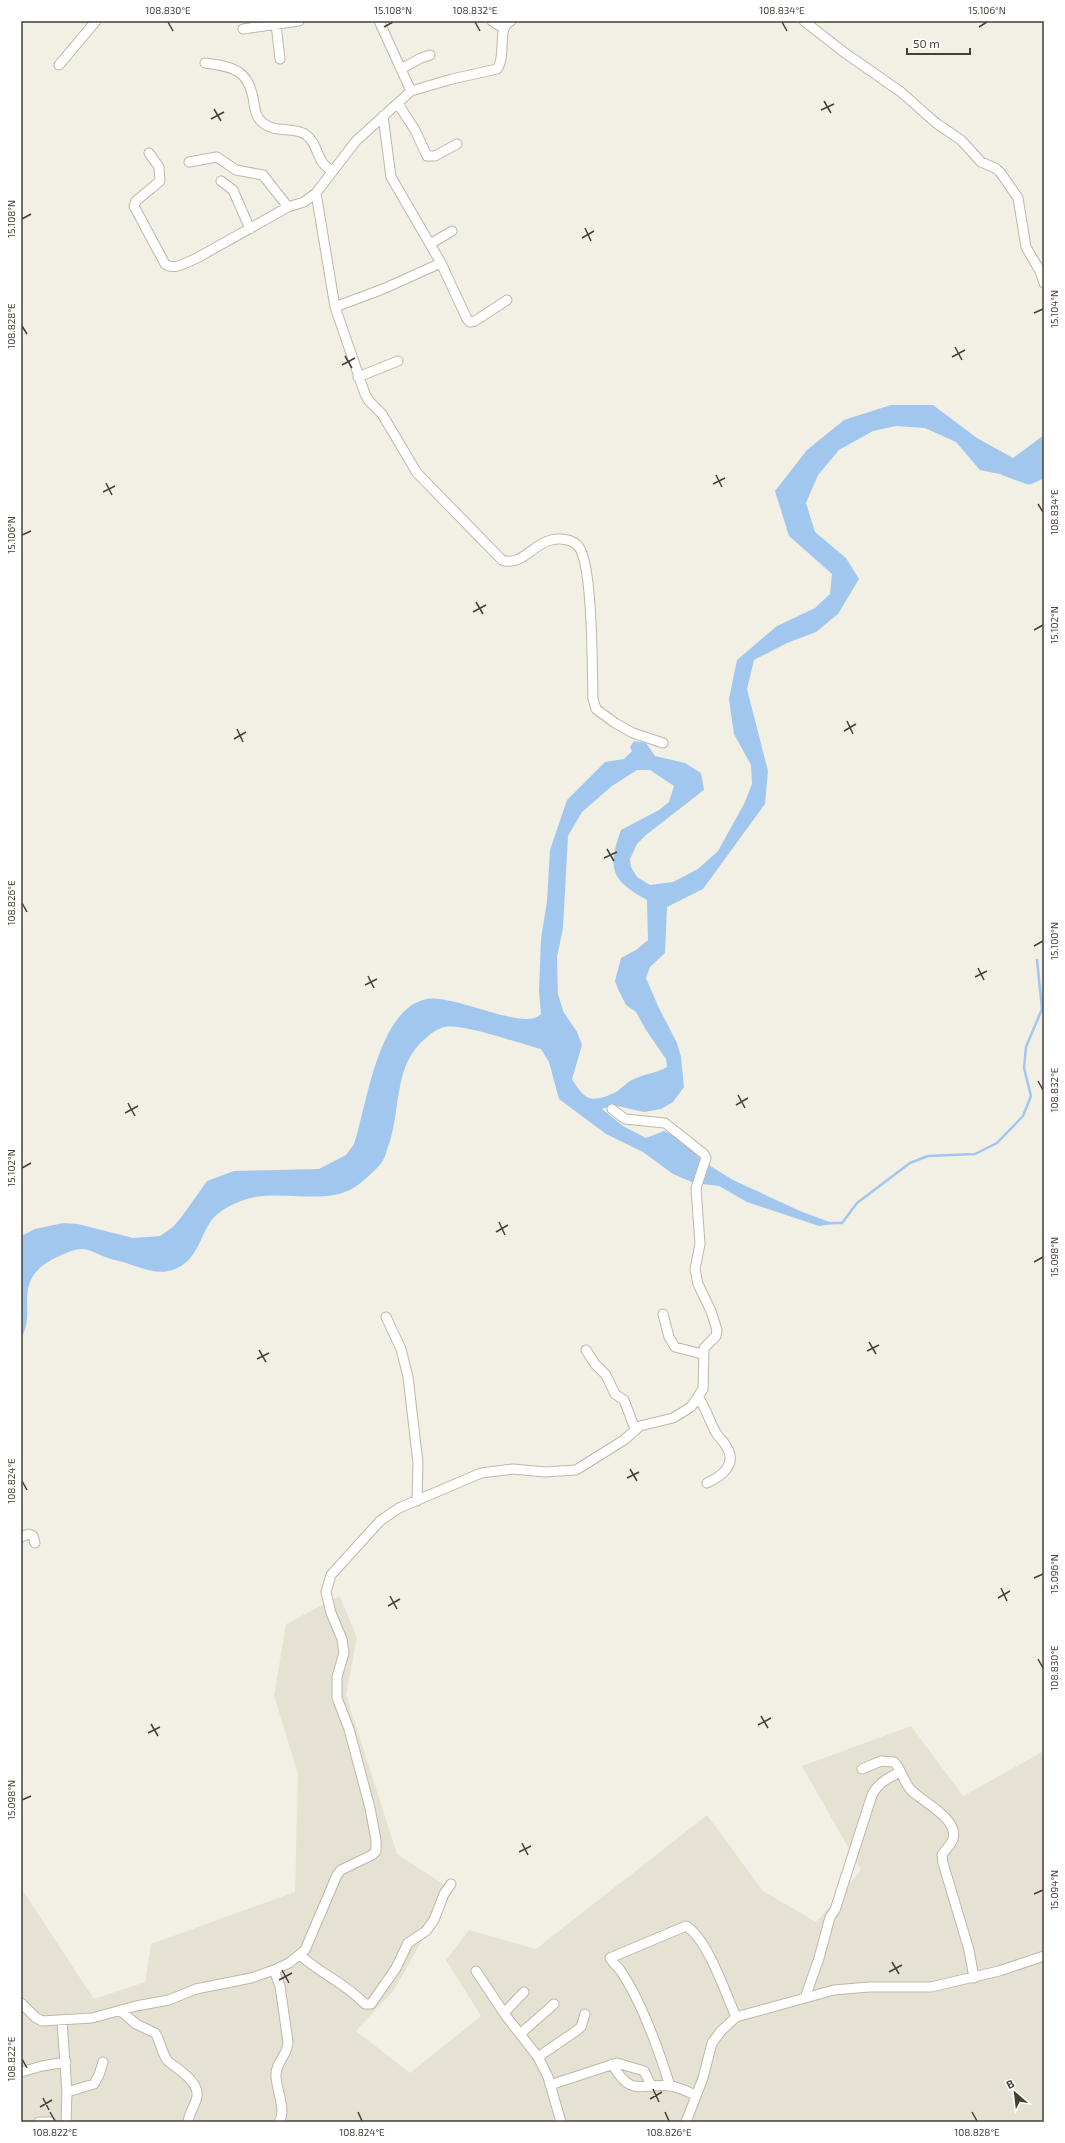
<svg xmlns="http://www.w3.org/2000/svg" width="1065" height="2143" font-family="'Exo 2',sans-serif">
<style>
.residential{fill:#e6e2d3}
.water{fill:#a2c7ee;fill-rule:evenodd}
.lines{fill:none;stroke-linecap:round;stroke-linejoin:round}
.stream{stroke:#a2c7ee;stroke-width:2.5}
.river{stroke:#a2c7ee;stroke-width:15}
.street-casing{stroke:#bdb8a8;stroke-width:11}
.street{stroke:#fff;stroke-width:9}
.ticks{fill:none;stroke:#444035;stroke-width:1.5}
.neatline{fill:none;stroke:#444035;stroke-width:1.5}
.ticks-label{font-size:10px;text-anchor:middle;fill:#444035}
</style>
<rect width="100%" height="100%" fill="#f2efe5"/>
<path class="residential" d="M340,1596L357,1638L346,1695L397,1854L451,1889L394,1990L356,2031L410,2073L481,2016L446,1960L469,1930L536,1949L707,1815L763,1891L816,1922L861,1870L802,1766L911,1726L963,1796L1044,1751V2122H21V1888L94,1999L145,1982L151,1944L295,1892L298,1774L274,1696L286,1624Z"/>
<path class="water" d="M891,405H933L977,438L1013,458L1044,435V468L1019,478L980,470L956,442L925,428L896,426L873,431L839,450L818,475L806,503L815,532L846,558L859,579L838,614L816,632L787,643L754,660L747,689L768,771L765,804L703,889L667,907L665,953L650,967L646,978L658,1006L677,1043L681,1057L684,1087L673,1102L661,1109L644,1112L613,1105L602,1109L623,1126L646,1138L664,1131L681,1139L704,1162L733,1180L800,1211L835,1224L819,1226L747,1202L719,1186L694,1183L673,1174L643,1152L606,1134L559,1099L549,1062L541,1049C521,1044 462,1023 445,1027C439,1028 431,1033 426,1038C394,1064 401,1105 390,1141C387,1148 386,1156 382,1162C376,1170 364,1181 355,1187C327,1205 287,1191 255,1197C239,1200 217,1210 209,1224C200,1239 197,1256 181,1266C163,1277 147,1270 129,1264C121,1261 113,1260 105,1257C97,1254 90,1249 81,1249C70,1250 62,1255 53,1259C10,1282 38,1311 21,1338V1236L35,1229L63,1223L78,1224L133,1238L160,1236L173,1227L183,1215L207,1181L234,1171L319,1169L346,1155L354,1144C367,1105 378,1008 427,999C454,994 525,1032 541,1014L539,991L541,939L547,901L550,850L567,800L605,762L624,759L632,751L630,747L634,741L646,743L655,756L685,763L701,773L704,790L646,835L637,844L630,859L631,867L637,877L650,885L673,882L698,869L718,851L744,804L752,784L751,765L734,734L732,721L729,699L737,660L777,626L815,608L830,594L832,574L789,536L775,491L807,450L844,420ZM637,770H650L674,786L669,802L659,810L621,830C607,869 611,880 647,900L648,940L636,950L621,958L615,981L618,989L626,1005L636,1012L646,1030L666,1059L667,1067C657,1073 643,1074 632,1080C625,1083 621,1090 614,1093C590,1104 584,1099 572,1079L582,1045L577,1032L563,1011L558,994L557,957L563,928L568,836L582,812L612,786Z"/>
<g class="lines">
<path class="stream" d="M832,1223H842L857,1203L910,1163L928,1156L975,1154L997,1143L1023,1116L1031,1096L1024,1068L1026,1047L1042,1009L1037,960"/>
<path class="river" d="M1007,469L1029,477L1044,470"/>
<g class="street-casing">
<path id="street" d="M379,21L411,91L356,141L316,193L335,307L365,394L369,401L382,414L417,473L502,560C521,567 533,544 551,540C560,538 573,539 579,547C593,567 592,669 593,699L596,709L615,723L633,733L663,743
M492,21L503,28
M804,21L845,53L901,92L936,123L961,140L981,162L995,168L1000,172L1018,198L1026,247L1040,271L1044,283
M276,24L280,59
M243,29L299,21
M205,63C235,67 249,70 254,103C255,110 256,117 262,122C275,134 292,126 305,134C315,141 316,151 321,160C323,165 328,168 332,171
M59,65L96,21
M401,69L421,58L430,55
M411,91L452,79L497,69C507,57 496,26 511,21
M398,104L415,130L427,156H435L457,144
M383,116L391,177L441,263L467,319L470,322L475,321L507,300
M149,153L159,167L160,181L136,201L134,206L165,264C174,271 187,262 197,258L288,207L304,202L316,193
M189,162L217,157L236,170L263,175L288,207
M221,181L233,190L250,229
M430,244L452,231
M335,307L383,289L441,263
M358,377L398,361
M663,1314L669,1337L675,1347L702,1354
M386,1317L401,1349L408,1377L418,1463L417,1501
M586,1350L595,1364L606,1375L615,1394L624,1400L635,1429
M698,1397C706,1408 709,1420 715,1431C717,1436 723,1440 726,1446C738,1464 722,1476 707,1483
M21,1537L29,1534L33,1536L35,1543
M862,1769L881,1761L894,1762C901,1768 904,1784 912,1791C923,1802 959,1819 953,1839C951,1845 945,1850 942,1855L943,1863L969,1950L974,1978
M300,1955C322,1975 344,1982 365,2004H371L396,1968L408,1943L426,1931L434,1920L444,1894L451,1884
M274,1970L280,1986L288,2042C288,2055 275,2063 276,2076C276,2089 287,2111 279,2122
M476,1971L506,2016L538,2057L548,2077L561,2122
M805,1998L819,1958L830,1917L835,1910L872,1795C878,1783 888,1778 900,1772
M21,2003L35,2017L42,2021L92,2018L136,2006L169,2000L196,1989L251,1978L274,1970L289,1963L305,1950L337,1875L341,1870L372,1855L376,1851V1840L370,1808L349,1729L337,1698V1677L344,1653L342,1639L331,1613L326,1592L331,1575L380,1521L399,1508L481,1473L513,1469L545,1472L576,1470L624,1440L640,1426L673,1418L691,1407L703,1389L704,1348L716,1336L717,1330L711,1311L698,1284L695,1269L700,1244L696,1188L706,1158L704,1154L665,1123L625,1119L612,1109
M121,2011L136,2024L155,2033C161,2041 161,2053 168,2061C177,2069 199,2081 197,2096C196,2105 189,2112 188,2122
M504,2013L524,1992
M62,2021L67,2092L66,2122
M520,2034L554,2004
M538,2057L576,2031L581,2027L585,2014
M612,2064C632,2099 641,2082 671,2086C679,2087 688,2092 695,2095
M21,2072L42,2066L66,2062
M550,2085L617,2063L644,2071L652,2087
M670,2086C659,2051 641,2000 620,1970C617,1966 613,1963 610,1958L686,1926C707,1938 726,1994 736,2017
M67,2092L94,2084L99,2075L103,2062
M39,2122H51
M686,2122L703,2078L712,2043L721,2031L736,2017L834,1990L869,1987H931L999,1971L1044,1956"/>
</g>
<use href="#street" class="street"/>
</g>
<path class="ticks" d="M168,22L173,31M475,22L480,31M782,22L787,31M384,27L393,22M979,27L987,22M824,101L831,113M214,109L221,121M821,110L834,104M211,119L224,112M22,219L31,214M585,228L591,241M582,238L594,231M1034,313L1043,309M22,326L27,334M955,347L962,360M345,356L352,368M952,357L965,350M342,365L355,358M716,475L722,487M106,483L112,495M713,484L725,478M103,492L115,486M1038,504L1043,512M22,535L31,531M476,602L483,614M473,612L486,605M1034,630L1043,625M847,721L853,734M237,729L243,742M844,731L856,724M234,739L246,732M607,849L614,861M604,858L617,852M22,903L27,912M1034,946L1043,941M978,968L984,980M368,976L374,988M975,977L987,971M365,985L377,979M1038,1081L1043,1090M738,1095L745,1108M128,1103L135,1116M736,1105L748,1098M125,1113L138,1106M22,1168L31,1163M499,1222L505,1235M496,1232L508,1225M1034,1262L1043,1257M869,1342L876,1354M259,1350L266,1362M867,1351L879,1345M257,1359L269,1353M630,1469L637,1481M627,1478L639,1472M22,1481L27,1490M1034,1578L1043,1574M1001,1588L1007,1601M390,1596L397,1609M998,1598L1010,1591M388,1606L400,1599M1038,1659L1043,1668M761,1716L768,1728M151,1724L158,1736M758,1725L771,1718M148,1733L160,1727M22,1800L31,1796M522,1843L528,1855M519,1852L531,1846M1034,1894L1043,1890M892,1962L899,1974M282,1970L289,1983M889,1972L902,1965M279,1980L292,1973M22,2059L27,2068M653,2089L659,2102M43,2098L49,2110M650,2099L662,2092M40,2107L52,2100M50,2112L55,2121M358,2112L362,2121M665,2112L669,2121M972,2112L977,2121"/>
<rect width="1065" height="2143" fill="none" stroke="#ffffff" stroke-width="44"/>
<g transform="translate(1015 2093) rotate(332)" stroke="#ffffff" stroke-width="3" paint-order="stroke">
<path d="M0-3L7 15L0 10L-7 15Z" fill="#444035"/>
<text y="-6" font-size="11" font-weight="bold" text-anchor="middle" fill="#444035">B</text>
</g>
<path d="M907 48v6h63v-6" fill="none" stroke="#444035" stroke-width="2"/>
<text x="913" y="48" font-size="12" fill="#444035" stroke="#ffffff" stroke-width="3" paint-order="stroke">50 m</text>
<rect x="22" y="22" width="1021" height="2099" class="neatline"/>
<g class="ticks-label">
<text x="168" y="14">108.830°E</text>
<text x="393" y="14">15.108°N</text>
<text x="475" y="14">108.832°E</text>
<text x="782" y="14">108.834°E</text>
<text x="987" y="14">15.106°N</text>
<text transform="translate(11 219) rotate(-90)" y="4">15.108°N</text>
<text transform="translate(1054 309) rotate(-90)" y="4">15.104°N</text>
<text transform="translate(11 326) rotate(-90)" y="4">108.828°E</text>
<text transform="translate(1054 512) rotate(-90)" y="4">108.834°E</text>
<text transform="translate(11 535) rotate(-90)" y="4">15.106°N</text>
<text transform="translate(1054 625) rotate(-90)" y="4">15.102°N</text>
<text transform="translate(11 903) rotate(-90)" y="4">108.826°E</text>
<text transform="translate(1054 941) rotate(-90)" y="4">15.100°N</text>
<text transform="translate(1054 1090) rotate(-90)" y="4">108.832°E</text>
<text transform="translate(11 1168) rotate(-90)" y="4">15.102°N</text>
<text transform="translate(1054 1257) rotate(-90)" y="4">15.098°N</text>
<text transform="translate(11 1481) rotate(-90)" y="4">108.824°E</text>
<text transform="translate(1054 1574) rotate(-90)" y="4">15.096°N</text>
<text transform="translate(1054 1668) rotate(-90)" y="4">108.830°E</text>
<text transform="translate(11 1800) rotate(-90)" y="4">15.098°N</text>
<text transform="translate(1054 1890) rotate(-90)" y="4">15.094°N</text>
<text transform="translate(11 2059) rotate(-90)" y="4">108.822°E</text>
<text x="55" y="2136">108.822°E</text>
<text x="362" y="2136">108.824°E</text>
<text x="669" y="2136">108.826°E</text>
<text x="977" y="2136">108.828°E</text>
</g>
</svg>
